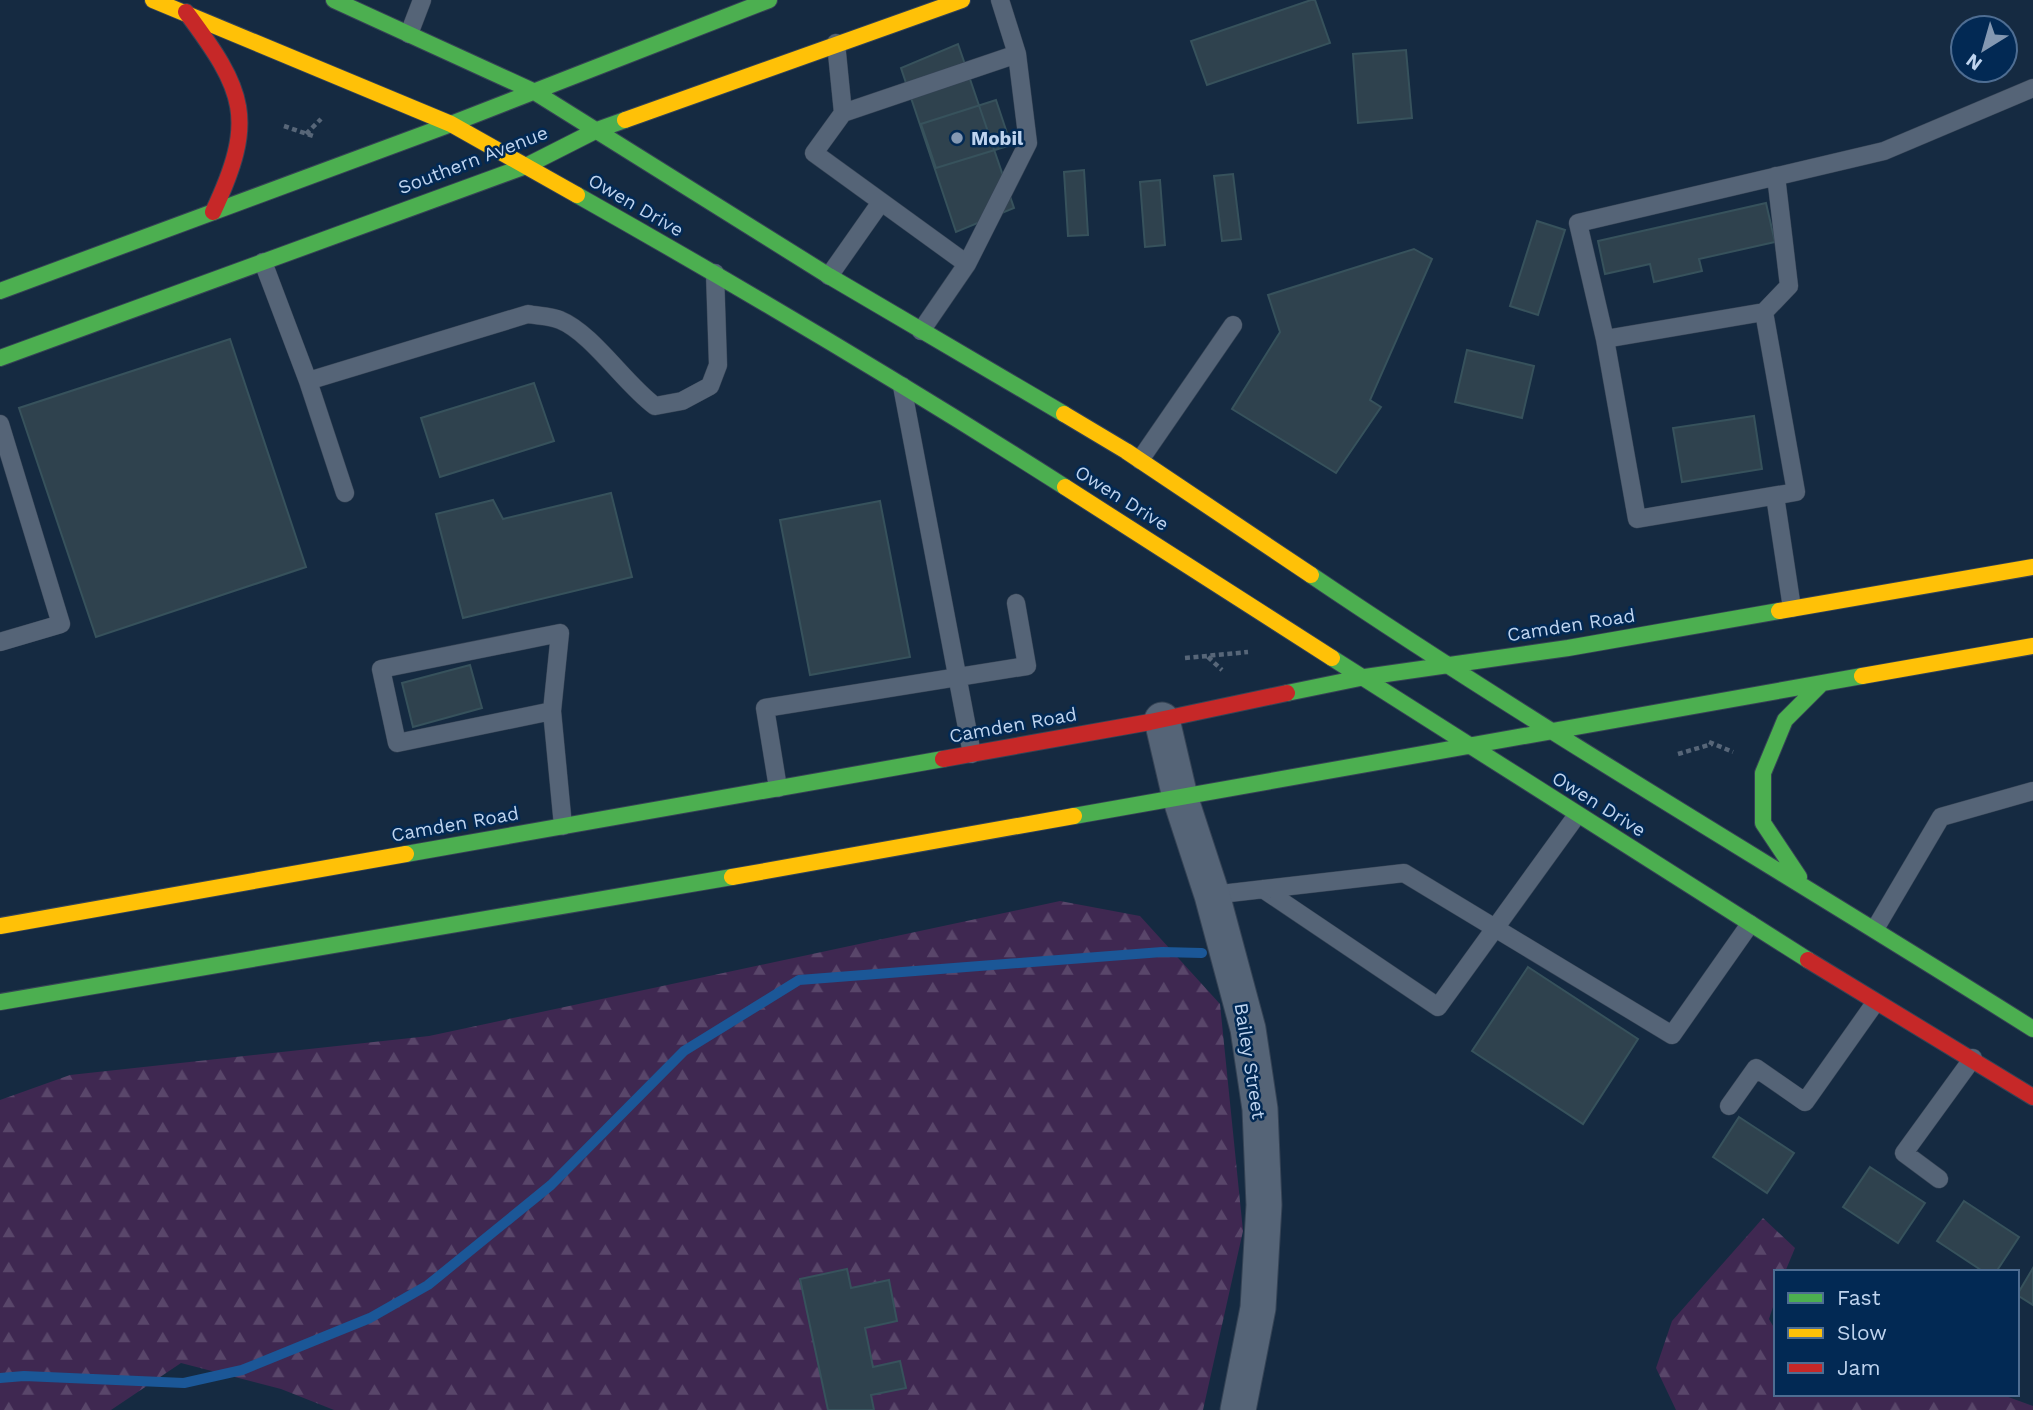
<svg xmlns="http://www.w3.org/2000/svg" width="2033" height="1410" font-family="'Work Sans',sans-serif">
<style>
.forest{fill:url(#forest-firs)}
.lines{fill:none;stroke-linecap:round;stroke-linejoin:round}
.stream{stroke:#1b5797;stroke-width:10}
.building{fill:#2f424e;stroke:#37525c;stroke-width:2}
.lane-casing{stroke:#354355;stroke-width:19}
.street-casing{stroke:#354355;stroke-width:37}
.fast-casing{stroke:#354355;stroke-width:18}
.slow-casing{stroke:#354355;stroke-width:18}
.jam-casing{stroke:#354355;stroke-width:18}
.path{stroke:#576678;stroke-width:4.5;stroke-dasharray:5 3.5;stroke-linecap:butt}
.lane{stroke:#556477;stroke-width:18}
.street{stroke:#556477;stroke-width:35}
.fast{stroke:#4caf50;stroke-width:16}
.slow{stroke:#ffc107;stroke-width:16}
.jam{stroke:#c62828;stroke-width:16}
.poi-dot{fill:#8498b2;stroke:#022954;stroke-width:2.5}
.labels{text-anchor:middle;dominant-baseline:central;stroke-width:5;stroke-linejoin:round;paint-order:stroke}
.poi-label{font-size:19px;font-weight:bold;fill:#bfd4ef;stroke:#022954;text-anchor:start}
.street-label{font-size:19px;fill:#bfd4ef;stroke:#022954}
</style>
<defs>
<pattern id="forest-firs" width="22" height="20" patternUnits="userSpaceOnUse" patternTransform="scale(1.75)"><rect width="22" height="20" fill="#3f2851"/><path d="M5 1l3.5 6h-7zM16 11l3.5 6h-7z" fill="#59466a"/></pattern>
</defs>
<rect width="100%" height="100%" fill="#152a41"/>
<path class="forest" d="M1060,901L1140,916L1220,1004L1243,1231L1203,1410H334L281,1389L181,1363L111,1410H0V1100L70,1075L429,1036Z
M1763,1218L1795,1248L1785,1272H1776V1298L1769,1319L1776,1331V1394H2000L2033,1406V1410H1676L1656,1368L1672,1321Z"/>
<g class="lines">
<path class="stream" d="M0,1378L24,1376L184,1383L242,1370L370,1318L428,1285L551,1185L684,1051L799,980L1162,952L1202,953"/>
</g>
<path class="building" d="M1311,0H1315L1330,43L1207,85L1191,41Z
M958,44L1014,208L956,232L901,68Z
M1406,50L1412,118L1358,123L1353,54Z
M996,100L1011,145L936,168L921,124Z
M1084,170L1088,235L1068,236L1064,172Z
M1233,174L1241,239L1222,241L1214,176Z
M1160,180L1165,245L1145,247L1140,182Z
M1766,203L1775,242L1699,259L1702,271L1654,282L1650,264L1605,274L1598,241Z
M1537,221L1565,230L1538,315L1510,306Z
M1414,249L1432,259L1370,400L1381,407L1336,473L1232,409L1280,332L1268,295Z
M230,339L306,567L96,637L19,408Z
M1467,350L1534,366L1522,418L1455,402Z
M534,383L554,441L440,477L421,418Z
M1754,416L1762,469L1682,482L1673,428Z
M611,493L632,577L463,618L436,514L493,500L503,519Z
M880,501L910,657L810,675L780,520Z
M470,665L482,708L413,727L402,683Z
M1528,967L1638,1039L1583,1124L1472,1051Z
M1739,1117L1794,1153L1767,1193L1713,1157Z
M1870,1167L1925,1203L1898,1243L1843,1207Z
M1964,1201L2019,1237L1996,1272H1984L1937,1241Z
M2033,1268V1305L2017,1295Z
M847,1269L851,1288L889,1280L897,1321L865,1328L873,1367L900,1361L906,1388L871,1395L874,1410H828L800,1279Z"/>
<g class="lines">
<g class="lane-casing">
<path id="lane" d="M1000,0L1017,54
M409,34L422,0
M836,43L843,113
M263,262L308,381L528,314C538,316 551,316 560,320C592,333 625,384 655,406L682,401L710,386L718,365L715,273
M829,276L881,202
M1764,312L1796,492L1637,519L1605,339Z
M1764,312L1789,286L1776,176
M921,331L967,264L1028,143L1017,54L843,113L814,153L967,264
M1605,339L1578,223L1884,151L2033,88
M308,381L345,493
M902,386L972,754
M0,424L61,624L0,642
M1140,460L1233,325
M1775,496L1792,608
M552,711L560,633L381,669L397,743L552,711L563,826
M778,788L765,708L1027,666L1016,603
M1263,889L1438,1007L1577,815
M1212,895L1404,873L1672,1035L1750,924
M1875,929L1941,817L2033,791
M1729,1106L1756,1068L1805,1102L1875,1003
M1939,1179L1904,1153L1973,1058"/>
</g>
<g class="street-casing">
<path id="street" d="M1162,720L1180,797L1212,895L1248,1029L1260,1109L1264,1205L1258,1308L1238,1410"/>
</g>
<g class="fast-casing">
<path id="fast" d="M334,0L533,91L829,276L1064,414
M577,195C742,288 905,385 1065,487
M0,291L451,124L769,0
M0,358L526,166L597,130L625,120
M1311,575C1546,734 1793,877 2033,1029
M1332,658L1808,960
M1287,693L1365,677L1568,648L1779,611
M1074,816C1337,768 1600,723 1862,676
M406,854L943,759
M1799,877L1763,823V773L1785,720L1821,684
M0,1002L732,877"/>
</g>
<g class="slow-casing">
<path id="slow" d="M153,0L451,124L577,195
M625,120L962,0
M1064,414L1126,451L1311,575
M1065,487L1332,658
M1779,611L2033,567
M1862,676L2033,646
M732,877L1074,816
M0,926L406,854"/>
</g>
<g class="jam-casing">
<path id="jam" d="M186,12C245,91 257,119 213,212
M943,759L1150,722L1287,693
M1808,960L2033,1097"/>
</g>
<path class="path" d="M284,126L313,136
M306,134L321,119
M1208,657L1222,670
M1185,658L1248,652
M1709,742L1733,752
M1678,754L1712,744"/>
<use href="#lane" class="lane"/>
<use href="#street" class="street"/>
<use href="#fast" class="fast"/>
<use href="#slow" class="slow"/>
<use href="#jam" class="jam"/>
</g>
<circle class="poi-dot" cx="957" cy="138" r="7"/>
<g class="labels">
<g class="poi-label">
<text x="971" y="138">Mobil</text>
</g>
<g class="street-label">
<text transform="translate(473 160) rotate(-21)">Southern Avenue</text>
<text transform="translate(636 205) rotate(30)">Owen Drive</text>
<text transform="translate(1122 498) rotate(32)">Owen Drive</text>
<text transform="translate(1571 625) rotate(-9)">Camden Road</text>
<text transform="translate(1013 725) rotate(-10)">Camden Road</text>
<text transform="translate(1599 804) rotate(32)">Owen Drive</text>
<text transform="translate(455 824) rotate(-10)">Camden Road</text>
<text transform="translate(1250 1061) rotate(81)">Bailey Street</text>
</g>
</g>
<rect x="1774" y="1270" width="245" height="126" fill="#022954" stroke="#4e6d92" stroke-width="2"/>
<rect x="1788" y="1293" width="35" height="10" fill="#4caf50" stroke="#4e6d92" stroke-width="2"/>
<text x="1837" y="1305" font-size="21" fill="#bfd4ef">Fast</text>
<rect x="1788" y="1328" width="35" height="10" fill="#ffc107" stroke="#4e6d92" stroke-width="2"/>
<text x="1837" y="1340" font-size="21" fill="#bfd4ef">Slow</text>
<rect x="1788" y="1363" width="35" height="10" fill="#c62828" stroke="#4e6d92" stroke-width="2"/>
<text x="1837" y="1375" font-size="21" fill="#bfd4ef">Jam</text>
<g transform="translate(1984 49) rotate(217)"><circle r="33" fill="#022954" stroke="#4e6d92" stroke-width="2"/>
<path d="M0-5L12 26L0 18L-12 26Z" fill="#8498b2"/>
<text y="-10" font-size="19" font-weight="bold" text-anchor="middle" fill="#bfd4ef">N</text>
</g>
</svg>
